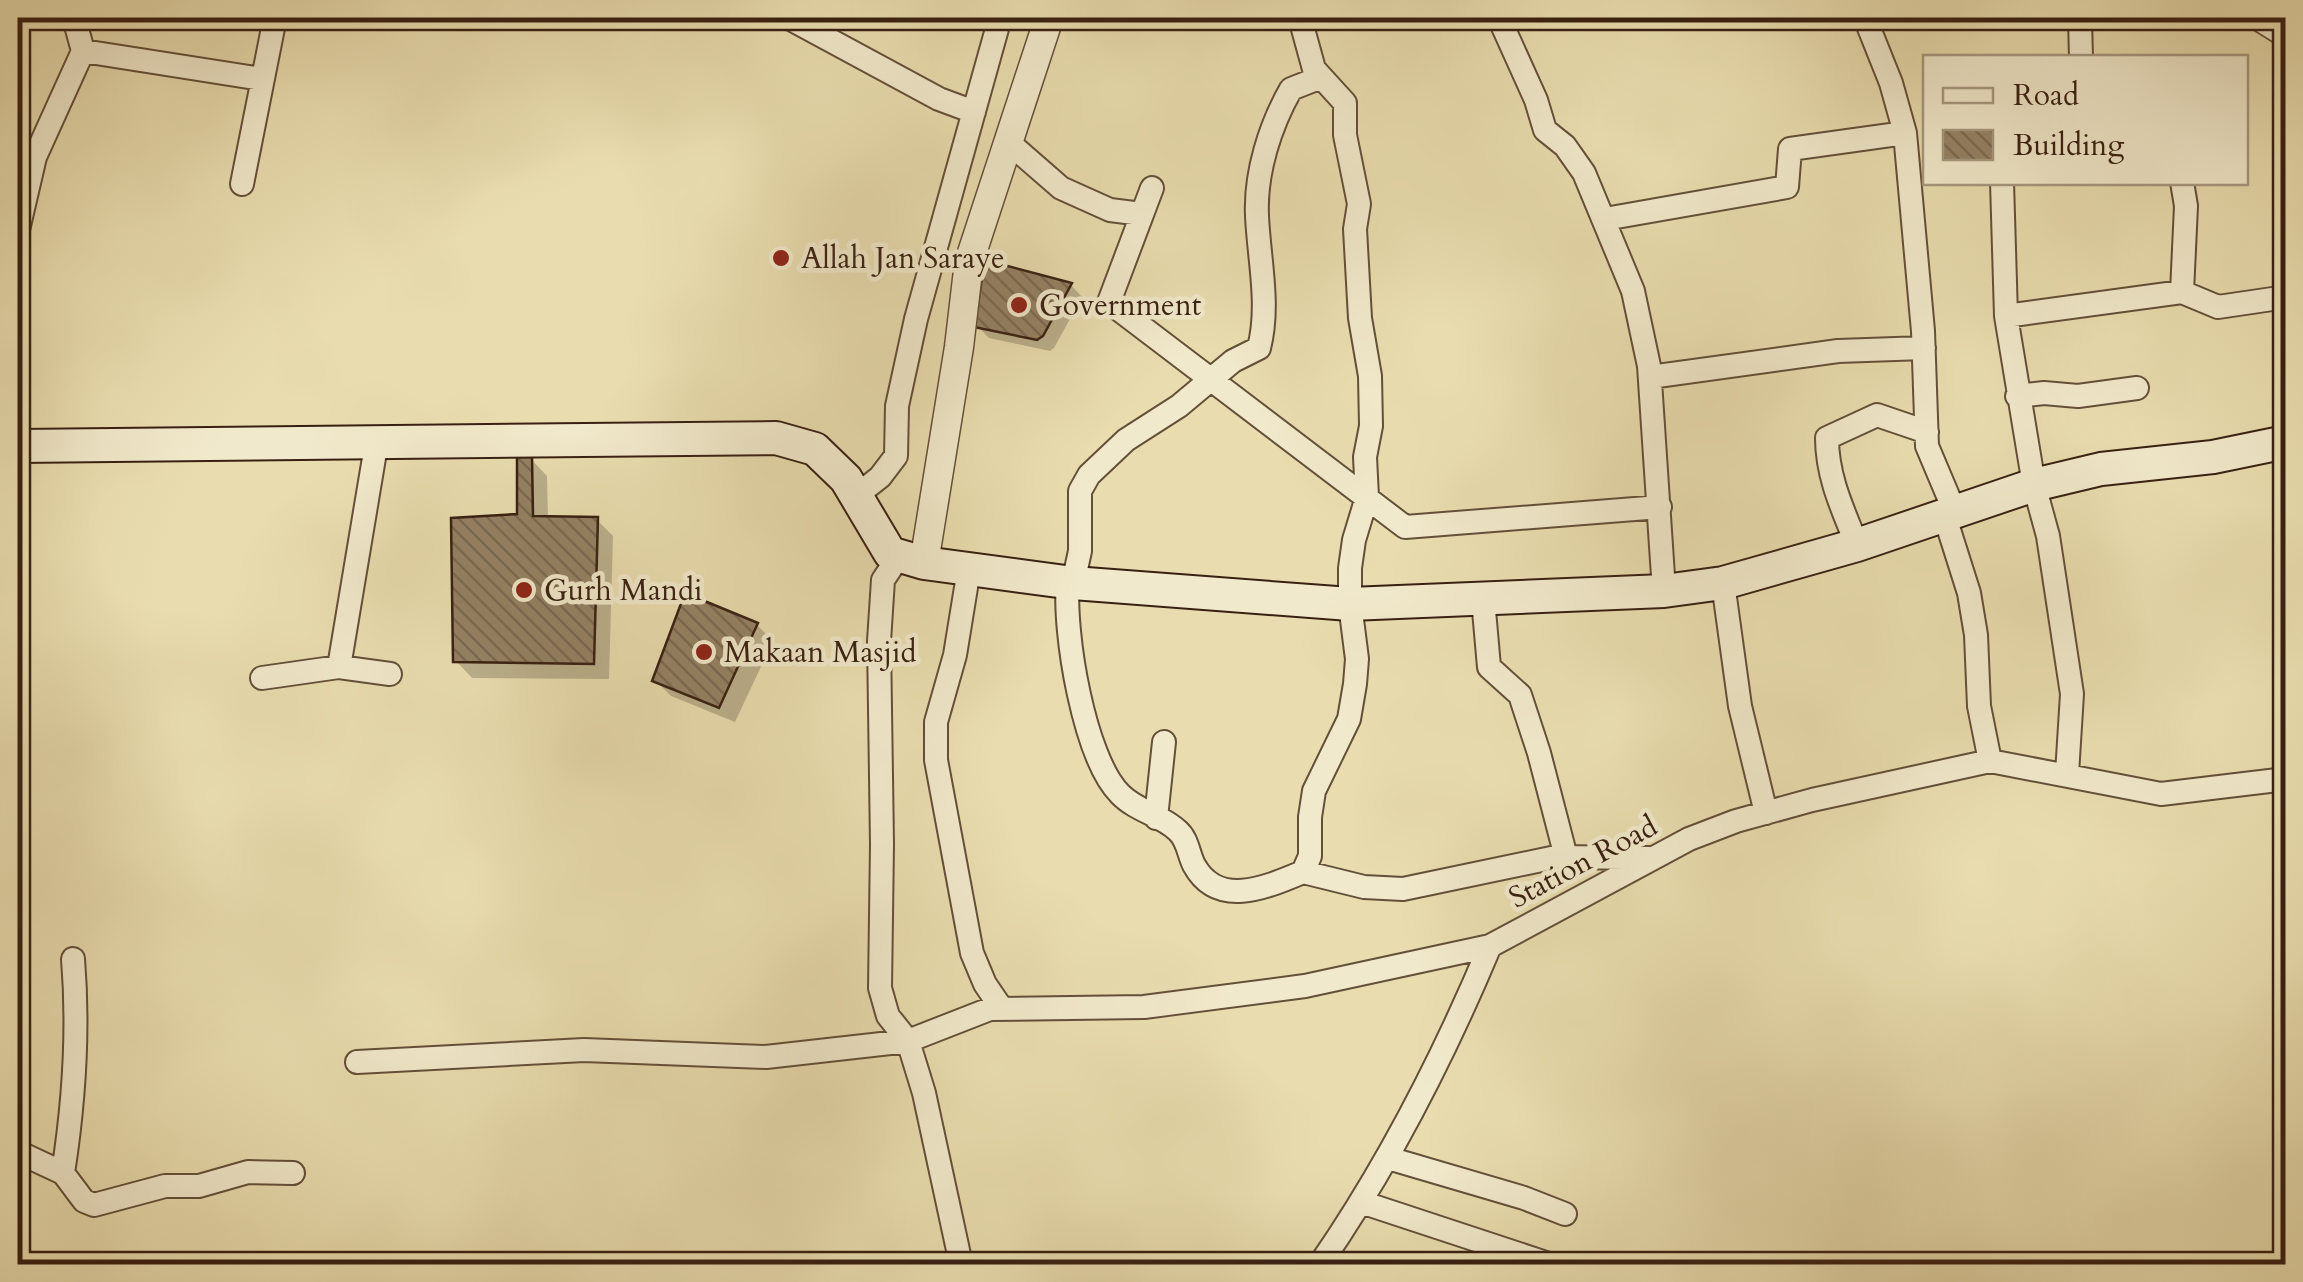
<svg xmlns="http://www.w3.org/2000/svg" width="2303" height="1282" font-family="Cardo,serif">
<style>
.shadow{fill:#0003}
.building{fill:url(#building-back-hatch);stroke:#382012;stroke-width:2.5}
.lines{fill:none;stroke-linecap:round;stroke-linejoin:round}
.minor-casing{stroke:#644f39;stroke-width:26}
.tertiary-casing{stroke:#644f39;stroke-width:31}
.secondary-casing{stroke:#382012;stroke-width:36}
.minor{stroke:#f1e9cb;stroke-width:22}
.tertiary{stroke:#f1e9cb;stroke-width:28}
.secondary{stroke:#f1e9cb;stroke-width:32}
.poi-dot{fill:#8f2418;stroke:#f1e9cb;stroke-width:4}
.labels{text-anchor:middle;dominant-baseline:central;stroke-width:9;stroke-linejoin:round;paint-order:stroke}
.poi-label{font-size:30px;fill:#382012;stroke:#f1e9cb;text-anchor:start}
.street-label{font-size:30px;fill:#382012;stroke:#f1e9cb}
</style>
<defs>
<pattern id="building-back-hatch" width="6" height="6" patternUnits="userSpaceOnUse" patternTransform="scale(2.5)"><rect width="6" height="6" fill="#948264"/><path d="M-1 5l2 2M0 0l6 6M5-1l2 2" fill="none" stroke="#7a6a51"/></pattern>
</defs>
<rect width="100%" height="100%" fill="#e9ddaf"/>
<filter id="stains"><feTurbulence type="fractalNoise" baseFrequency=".002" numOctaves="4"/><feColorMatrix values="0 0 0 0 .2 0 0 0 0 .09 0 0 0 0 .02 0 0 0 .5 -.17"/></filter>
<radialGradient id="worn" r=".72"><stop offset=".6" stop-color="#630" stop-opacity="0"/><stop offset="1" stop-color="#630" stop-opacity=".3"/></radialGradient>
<path class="shadow" d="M987,263L1071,285L1082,297L1054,348L1050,351L989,338L977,326Z
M531,459L547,476L548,519L597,520L613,536L609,679L472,678L456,661L520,517Z
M757,625L773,641L735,722L671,696L655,680Z"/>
<path class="building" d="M985,260L1072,283L1043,336L1037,340L974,327Z
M517,457H532L533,516L598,517L594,664L453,662L451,518L517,514Z
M685,593L758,623L719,708L652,681Z"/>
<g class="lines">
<g class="minor-casing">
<path id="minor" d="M789,18L939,99L974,112
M1499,18L1536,100L1545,130L1565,146L1584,173L1633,291L1649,366L1664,591
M1865,18L1891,83L1905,133L1923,331L1927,446L1954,510
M2080,18L2081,58
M83,51L262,79
M1007,141L1061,188L1110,210L1142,214
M2002,182L2006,316L2034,485L2048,536L2072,694L2067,774
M242,184L275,18
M1152,188L1109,302L1405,527L1660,507
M1605,219L1787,187L1790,149L1905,133
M18,230L35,157L83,51L74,18
M2182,292L2218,307L2286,297
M2006,316L2182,292L2186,206L2182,182
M1650,377L1838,351L1924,348
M2017,396L2044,393L2078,396L2137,388
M856,496L880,477L896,456L897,406L916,319L1000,18
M1944,514L1969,593L1976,635L1979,706L1990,761
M1857,545C1843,510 1827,477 1827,438L1877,415L1927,432
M899,556L883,580L879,641L882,844L880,988L888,1016L908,1041L924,1093L961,1264
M969,569L955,655L936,722V760L972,953L985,984L1002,1009
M1068,582C1063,631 1084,758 1120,794C1136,811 1162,815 1178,831C1188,840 1188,853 1194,865C1218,909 1267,887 1303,872L1310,856V817L1314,791L1349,719L1355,684L1357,659L1350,604V568L1354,540L1367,497L1365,457L1371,426L1370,376L1360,318L1355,229L1359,204L1345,135V103L1314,69L1300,18
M1073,583L1080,551V491L1089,475L1126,440L1179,406L1233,361L1259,348C1270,305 1259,260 1257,216C1255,173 1270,126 1291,89L1319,78
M1723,583L1740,706L1766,813
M1483,599L1489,667L1520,695L1539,753L1566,857
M339,667L377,440
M262,678L339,667L390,674
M1156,818L1164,742
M1303,872L1364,887L1403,889L1556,857L1649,858
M357,1062L584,1050L766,1057L908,1041L990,1009L1144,1007L1305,986L1490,946L1689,839L1736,821L1812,800L1990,761L2161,794L2286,779
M18,1152L63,1173L84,1201L94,1205L165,1186H199L248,1172L293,1173
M1388,1158L1524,1198L1565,1214
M63,1173C74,1102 79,1032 73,959
M1361,1202L1549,1264
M1320,1264C1389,1164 1443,1058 1490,946"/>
</g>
<g class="tertiary-casing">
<path id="tertiary" d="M2262,18L2286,33
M924,563L959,347L969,262L1049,18"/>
</g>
<g class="secondary-casing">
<path id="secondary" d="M18,446L776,438L815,449L846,479L890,553L924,563L1073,583L1350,604L1664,591L1723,583L1857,545L2034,485L2101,469L2213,457L2286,442"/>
</g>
<use href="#minor" class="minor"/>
<use href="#tertiary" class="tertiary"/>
<use href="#secondary" class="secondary"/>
</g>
<g class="poi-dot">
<circle cx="781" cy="258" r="10"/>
<circle cx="1019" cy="305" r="10"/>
<circle cx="524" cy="590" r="10"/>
<circle cx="704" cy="652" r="10"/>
</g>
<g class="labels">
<g class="poi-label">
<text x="801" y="258">Allah Jan Saraye</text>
<text x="1039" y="305">Government</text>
<text x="544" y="590">Gurh Mandi</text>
<text x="724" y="652">Makaan Masjid</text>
</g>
<g class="street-label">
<text transform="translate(1583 862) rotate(-28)">Station Road</text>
</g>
</g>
<rect width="2303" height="1282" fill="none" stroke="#e9ddaf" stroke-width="60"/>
<rect x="20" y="20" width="2263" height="1242" fill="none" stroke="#382012" stroke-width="5"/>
<rect x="30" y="30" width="2243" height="1222" fill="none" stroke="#382012" stroke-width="2.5"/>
<rect x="1923" y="55" width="325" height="130" fill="#f1e9cb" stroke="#a79981" stroke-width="2.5"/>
<rect x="1943" y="88" width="50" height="15" fill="#f1e9cb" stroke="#a79981" stroke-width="2.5"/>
<text x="2013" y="105" font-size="30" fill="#382012">Road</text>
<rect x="1943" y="130" width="50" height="30" fill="url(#building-back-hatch)" stroke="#a79981" stroke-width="2.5"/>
<text x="2013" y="155" font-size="30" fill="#382012">Building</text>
<rect width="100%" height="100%" filter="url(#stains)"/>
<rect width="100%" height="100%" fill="url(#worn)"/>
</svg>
